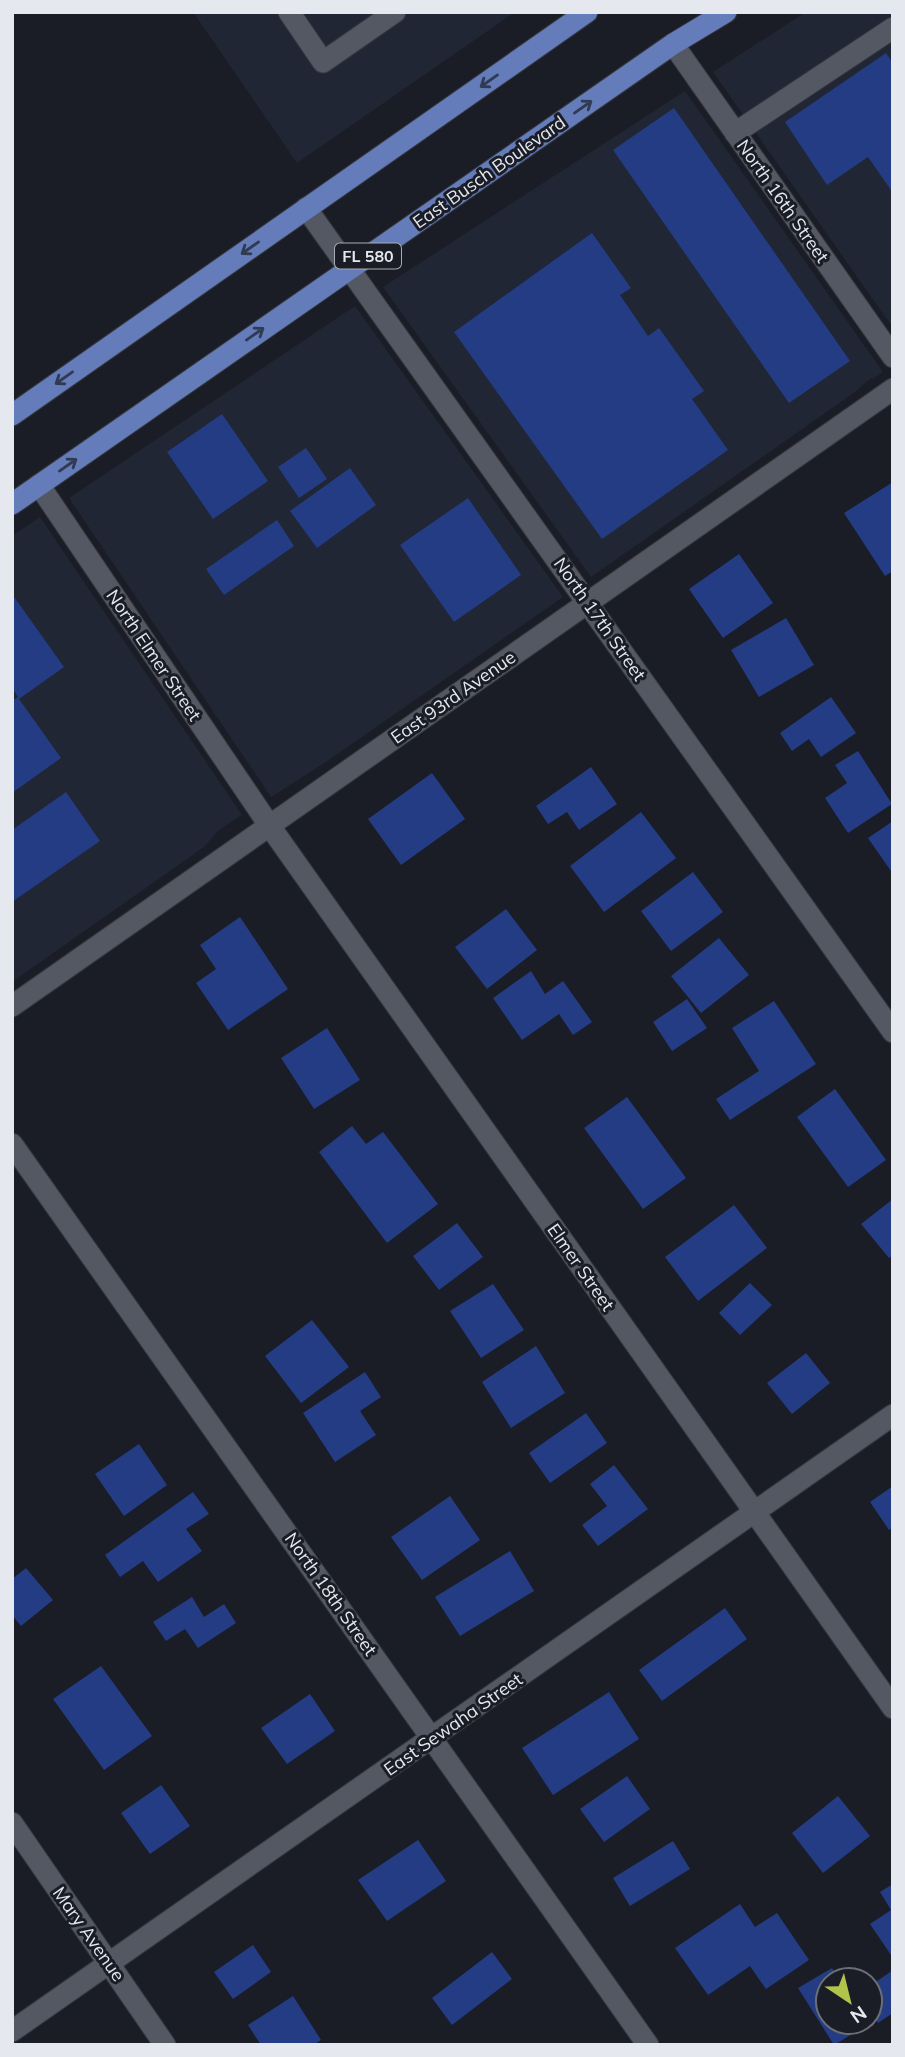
<svg xmlns="http://www.w3.org/2000/svg" width="905" height="2057" font-family="Mulish,sans-serif">
<style>
.built{fill:#202634}
.building{fill:#243c83}
.lines{fill:none;stroke-linecap:round;stroke-linejoin:round}
.minor-casing{stroke:#363840;stroke-width:23}
.major-casing{stroke:#363840;stroke-width:23}
.minor{stroke:#535862;stroke-width:21}
.major{stroke:#647cba;stroke-width:21}
.oneway{stroke:#303a52}
.labels{text-anchor:middle;dominant-baseline:central;stroke-width:6;stroke-linejoin:round;paint-order:stroke}
.shield{fill:#1a1d26;stroke:#a8abb2;stroke-width:2}
.shield-label{font-size:16px;font-weight:bold;fill:#e5e8ee}
.street-label{font-size:18px;fill:#e5e8ee;stroke:#1a1d26}
</style>
<rect width="100%" height="100%" fill="#1a1d26"/>
<path class="built" d="M193,12H515L297,163Z
M806,12H893V328L713,72Z
M685,91L883,372L873,379L871,378L855,392L591,577L383,287Z
M355,306L563,597L326,762L271,797L69,498Z
M40,517L242,815L219,830L204,847L12,982V536Z"/>
<path class="building" d="M886,53L893,63V193L868,157L827,185L785,122Z
M674,108L850,361L789,403L613,150Z
M592,233L631,288L620,295L648,336L659,328L704,391L692,399L728,450L602,539L454,332Z
M222,414L268,481L213,519L167,452Z
M306,448L327,479L299,498L278,467Z
M350,468L376,505L317,548L290,511Z
M893,482V571L885,576L844,513Z
M468,498L521,575L454,622L400,545Z
M277,520L294,546L224,595L206,569Z
M739,554L773,603L723,638L689,589Z
M12,594L64,667L19,699L61,758L12,793V701L18,697L12,688Z
M786,618L814,665L759,697L731,650Z
M831,697L856,733L821,757L809,739L792,751L780,733Z
M858,751L892,804L848,833L825,798L847,783L835,765Z
M591,767L617,804L579,830L567,812L548,824L536,806Z
M432,773L465,819L401,865L368,819Z
M66,792L100,841L12,902V830Z
M641,812L676,858L604,912L570,866Z
M893,821V874L868,838Z
M693,872L723,912L671,951L641,911Z
M506,909L537,950L487,989L455,947Z
M240,917L288,989L228,1030L196,983L216,969L200,945Z
M719,938L749,975L701,1013L671,976Z
M531,971L545,994L563,981L592,1022L573,1035L559,1014L522,1040L493,998Z
M687,999L707,1028L672,1051L653,1022Z
M774,1001L816,1064L730,1120L716,1099L759,1071L732,1028Z
M327,1028L360,1080L314,1109L281,1058Z
M835,1089L886,1160L848,1187L797,1117Z
M627,1097L686,1178L643,1209L584,1128Z
M352,1126L366,1144L383,1132L438,1204L387,1243L319,1152Z
M893,1199V1255L889,1258L861,1224Z
M734,1205L767,1248L698,1301L665,1257Z
M457,1223L483,1257L439,1290L413,1256Z
M750,1283L772,1305L740,1335L719,1313Z
M493,1284L524,1330L481,1358L450,1311Z
M312,1320L349,1367L301,1403L265,1356Z
M536,1346L565,1393L511,1428L482,1382Z
M806,1353L830,1383L792,1414L767,1383Z
M365,1372L381,1397L360,1411L376,1435L335,1462L303,1413Z
M586,1413L607,1443L550,1483L529,1453Z
M139,1444L167,1485L124,1516L95,1474Z
M614,1465L648,1509L598,1546L582,1525L607,1506L590,1484Z
M893,1486V1527L889,1530L870,1502Z
M193,1492L209,1514L186,1529L202,1551L158,1582L143,1561L120,1577L105,1555Z
M450,1496L480,1540L422,1580L391,1537Z
M510,1551L534,1591L460,1636L435,1597Z
M26,1568L53,1600L21,1626L12,1615V1579Z
M192,1597L204,1617L224,1604L236,1623L198,1648L185,1629L166,1641L153,1622Z
M725,1608L747,1639L662,1701L639,1670Z
M101,1666L152,1736L104,1770L53,1699Z
M609,1692L639,1739L553,1795L522,1748Z
M310,1694L335,1731L287,1764L261,1728Z
M627,1776L650,1809L604,1842L580,1809Z
M161,1785L190,1826L150,1854L121,1813Z
M838,1796L870,1836L823,1873L792,1833Z
M418,1840L446,1881L387,1921L358,1880Z
M673,1841L690,1869L630,1906L613,1878Z
M893,1884V1958L870,1924L891,1910L880,1892Z
M740,1904L755,1927L777,1913L809,1960L766,1989L750,1966L708,1995L675,1948Z
M253,1945L271,1972L233,1999L214,1972Z
M492,1952L512,1979L452,2025L432,1998Z
M832,1968L839,1980H828V2022H865L867,2025L834,2045L798,1988Z
M893,1970V2013L878,2023L870,2012V1986Z
M293,1996L321,2040L313,2045H261L248,2025Z"/>
<g class="lines">
<g class="minor-casing">
<path id="minor" d="M289,12L323,62L395,12
M673,44L893,357
M735,133L893,28
M306,208L893,1032
M39,485L269,825L893,1708
M12,1006L893,389
M12,1144L648,2045
M12,1823L165,2045
M12,2031L893,1415"/>
</g>
<g class="major-casing">
<path id="major" d="M12,415L587,12
M12,504L673,44L726,12"/>
</g>
<use href="#minor" class="minor"/>
<use href="#major" class="major"/>
</g>
<defs><path id="oneway-shaft" d="M-6 0H5M1.5-3L5.5 0L1.5 3" fill="none" stroke-width="1.6" stroke-linecap="round" stroke-linejoin="round" transform="scale(1.75)"/></defs>
<g class="oneway">
<use href="#oneway-shaft" transform="translate(489 81) rotate(145)"/>
<use href="#oneway-shaft" transform="translate(583 107) rotate(-35)"/>
<use href="#oneway-shaft" transform="translate(250 248) rotate(145)"/>
<use href="#oneway-shaft" transform="translate(255 334) rotate(-35)"/>
<use href="#oneway-shaft" transform="translate(64 378) rotate(145)"/>
<use href="#oneway-shaft" transform="translate(68 465) rotate(-35)"/>
</g>
<g class="labels">
<rect class="shield" x="335" y="243.5" width="66" height="25" rx="5"/>
<g class="shield-label">
<text x="368" y="256">FL 580</text>
</g>
<g class="street-label">
<text transform="translate(489 172) rotate(-35)">East Busch Boulevard</text>
<text transform="translate(783 201) rotate(55)">North 16th Street</text>
<text transform="translate(600 619) rotate(55)">North 17th Street</text>
<text transform="translate(154 655) rotate(56)">North Elmer Street</text>
<text transform="translate(453 697) rotate(-35)">East 93rd Avenue</text>
<text transform="translate(581 1267) rotate(55)">Elmer Street</text>
<text transform="translate(331 1594) rotate(55)">North 18th Street</text>
<text transform="translate(453 1724) rotate(-35)">East Sewaha Street</text>
<text transform="translate(89 1934) rotate(55)">Mary Avenue</text>
</g>
</g>
<rect width="905" height="2057" fill="none" stroke="#e5e8ee" stroke-width="28"/>
<g transform="translate(849 2001) rotate(145)"><circle r="33" fill="#1a1d26" stroke="#6b6e76" stroke-width="2"/>
<path d="M0-5L12 26L0 18L-12 26Z" fill="#b2c34c"/>
<text y="-10" font-size="19" font-weight="bold" text-anchor="middle" fill="#e5e8ee">N</text>
</g>
</svg>
